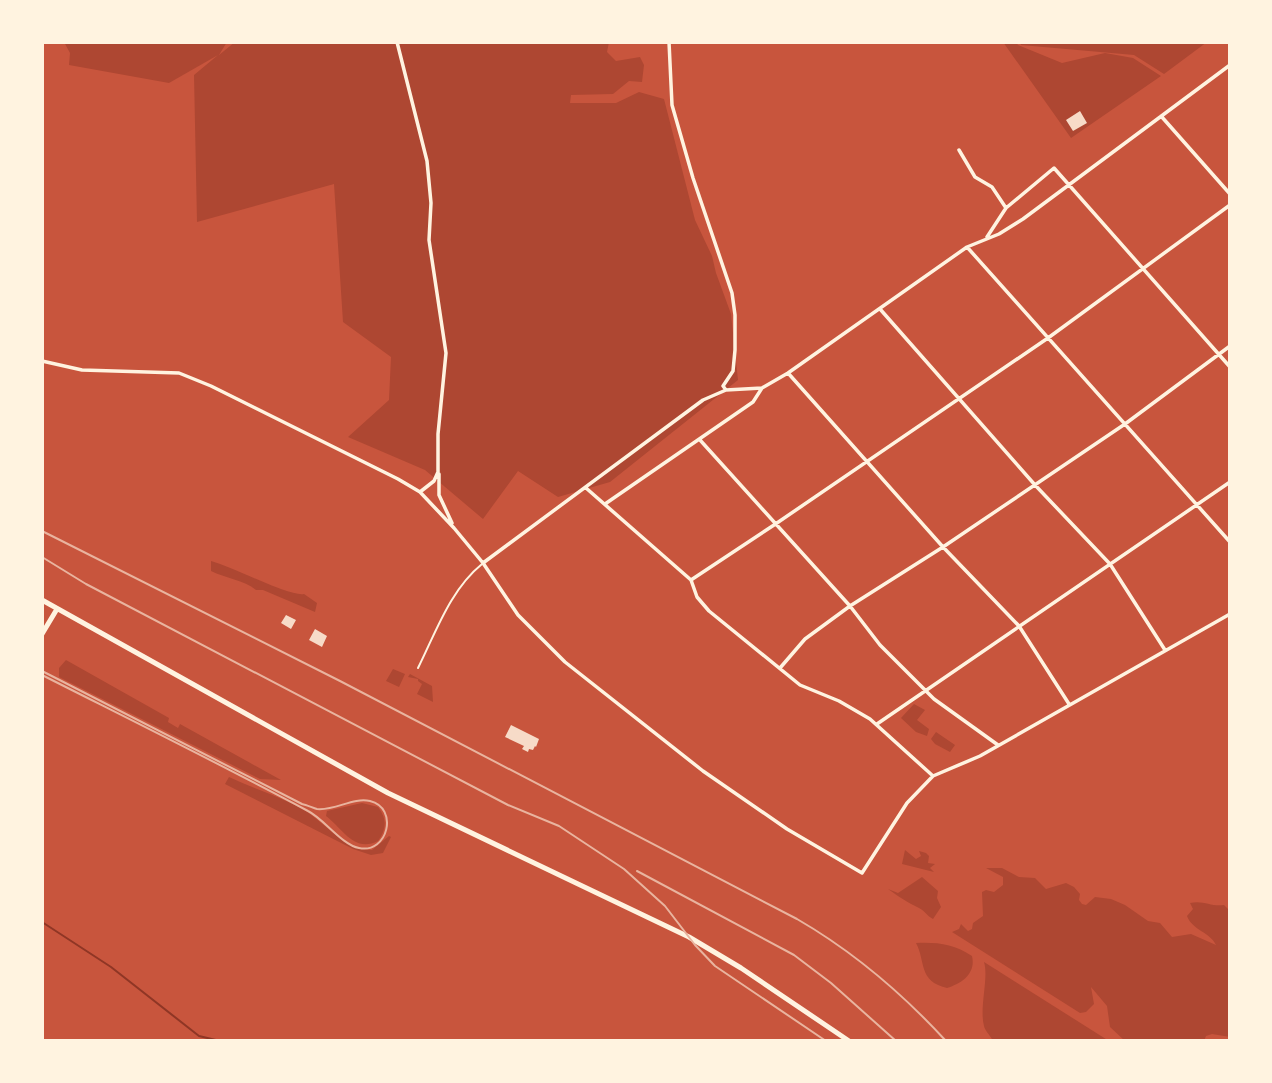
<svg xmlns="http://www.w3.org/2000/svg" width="1272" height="1083" font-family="Literata,serif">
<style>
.green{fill:#ae4732}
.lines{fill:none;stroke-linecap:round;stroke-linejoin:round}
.stream{stroke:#8f3625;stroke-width:2}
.building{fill:#f7dbc8}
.service{stroke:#fff3e0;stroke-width:2}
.minor{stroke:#fff3e0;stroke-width:3.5}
.secondary{stroke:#fff3e0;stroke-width:5}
.tram{stroke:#e9b49f;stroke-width:2}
.rail{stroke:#e9b49f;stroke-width:2}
</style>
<rect width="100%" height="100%" fill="#c8553d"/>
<path class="green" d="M64,42H227L219,55L235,42H609L607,52L616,61L640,57L644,65L642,82L629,81L613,94L571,95L570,103H616L639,92L664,99L695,220L712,256L716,273L731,314L738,380L610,482L558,497L518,471L483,519L425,470L348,437L389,400L391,357L343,322L334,184L197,222L194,75L218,55L169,83L69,65L70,53Z
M1003,42H1016L1018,45L1062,63L1105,53L1133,58L1161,76L1071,138Z
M1020,42H1207L1164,74L1134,55L1021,45Z
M211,561C231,566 290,597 304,594L317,603L315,612L263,590H256C244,580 225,578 211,571Z
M66,660L169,718L168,722L178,728L180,724L281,780L260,779L59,677V668Z
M393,669L405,674L399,687L386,681Z
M410,674L432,686L433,702L417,694L422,684L418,681V679L408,677Z
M914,704L925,710L917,720L929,729L927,736L916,732L901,718Z
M936,732L955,745L950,752L935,744L931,739Z
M229,777C254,789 280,796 304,810C327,824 344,850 372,850L389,836L391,837L383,853L371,855L353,849L225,784Z
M362,803L378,807C387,819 387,828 378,841C354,853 343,829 326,816L327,811Z
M905,850L916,859L921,856L919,851L926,853L929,856L928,863L935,864L930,868L934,872L902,864Z
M986,868H1002L1019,877L1035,878L1046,889L1066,883L1074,887L1080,894L1079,900L1082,904L1086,905L1095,897L1111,899L1125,905L1148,921L1160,923L1172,937L1191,934L1216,945C1210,932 1192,930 1187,916L1193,909L1190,903C1204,900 1211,907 1224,905L1230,911V1037L1212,1034L1206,1036L1204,1041H1125L1110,1027L1107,1006L1091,987L1094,1004L1086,1012L1080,1013L952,932L959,929L961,924L968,931L972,929L973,923L983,916L982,892L986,890L994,892L1003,885V877Z
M922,877L938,891L937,898L941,907L933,919C927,916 925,911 919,908C907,902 899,897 888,889L898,893Z
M916,943C937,942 954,944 972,956C976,973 963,983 947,988C918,981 926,962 916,943Z
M984,962L1109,1041H993C991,1036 985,1031 984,1026C979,1007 989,978 984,962Z"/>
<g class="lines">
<path class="stream" d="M42,922L111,967L199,1036L220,1041"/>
</g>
<path class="building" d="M1080,111L1087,123L1073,131L1066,120Z
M286,615L296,620L291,629L281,623Z
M315,629L327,636L322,647L309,640Z
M511,725L539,739L536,747L535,746L533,750L529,749L528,752L522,749L524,746L505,737Z"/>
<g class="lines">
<path class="service" d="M418,668C436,632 450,590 482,564"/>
<path class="minor" d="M397,42L427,161L431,203L429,240L446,353L438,434V472L434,481L420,492
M669,42L672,105L693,178L732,293L735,315V350L733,371L723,386L726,390
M1161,116L1230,194
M959,150L975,177L992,187L1006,208
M987,237L1006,208L1054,168L1230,367
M967,247L1230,542
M880,309L1035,485L1110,564L1165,650
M42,361L82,370L179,373L211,386L398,479L420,492L454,528L483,563L518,615L565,662L703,771L787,829L862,873L907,803L933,776L980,756L1230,614
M788,373L943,547L1019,626L1069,704
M700,440L850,606L880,645L934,699L998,745
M439,474V495L452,523
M586,488L691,580L697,597L709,611L800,685L839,701L870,719L933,776
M605,504L753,402L762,388L788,373L967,247L999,234L1023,219L1230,65
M483,563L703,400L726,390L762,388
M691,580L774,525L1048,338L1230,205
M780,668L805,639L850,606L943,547L1125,424L1230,346
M877,724L1230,482"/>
<path class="secondary" d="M42,600L388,793L689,937L741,968L849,1041
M42,634L57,609"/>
<path class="tram" d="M42,671L302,804C307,805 313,808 317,809C335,811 353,797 370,801C399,808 388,854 359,848C342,845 324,819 308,811C220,764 131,720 42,675"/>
<path class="rail" d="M42,531L340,681L797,919C854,952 902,993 946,1041
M42,557L86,584L508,805L559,826L624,869L665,906L695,945L715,966L826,1041
M637,871L794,955L831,983L896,1041"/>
</g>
<rect width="1272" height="1083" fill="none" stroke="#fff3e0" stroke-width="88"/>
</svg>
